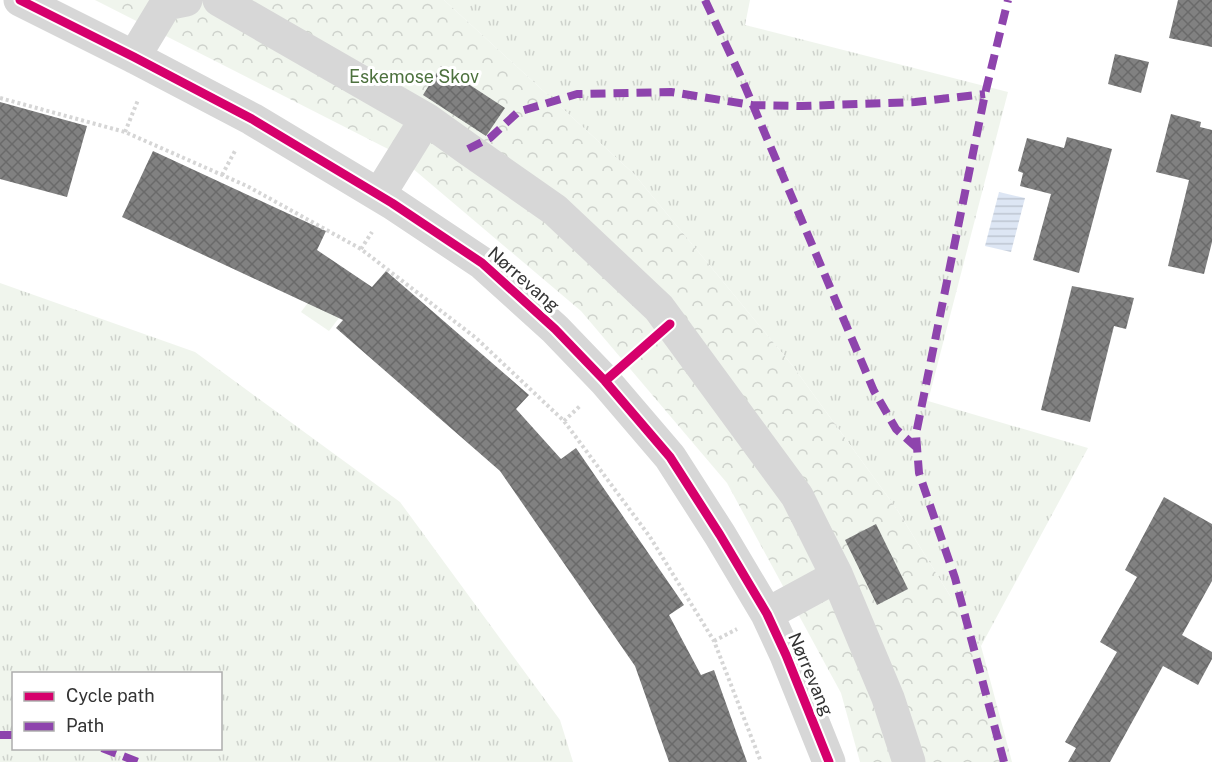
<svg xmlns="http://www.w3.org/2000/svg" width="1212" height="762" font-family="'Public Sans',sans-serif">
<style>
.grass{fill:url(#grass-tufts);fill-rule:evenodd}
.forest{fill:url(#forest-crowns)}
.park{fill:#f0f5ed}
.water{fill:url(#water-rules)}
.building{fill:url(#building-cross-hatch)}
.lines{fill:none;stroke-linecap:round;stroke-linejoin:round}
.path{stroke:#d6d6d6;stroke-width:4;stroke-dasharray:3 3;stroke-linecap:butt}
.minor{stroke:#d7d7d7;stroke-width:33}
.quiet{stroke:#8e44ad;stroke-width:8;stroke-dasharray:15 8;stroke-linecap:butt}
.cycleway-casing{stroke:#fff;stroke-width:13}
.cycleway{stroke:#d6006c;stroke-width:9}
.labels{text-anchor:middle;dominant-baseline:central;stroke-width:6;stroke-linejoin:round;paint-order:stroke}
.park-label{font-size:18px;fill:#4d713e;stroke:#fff}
.street-label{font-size:18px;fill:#333;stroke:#fff}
</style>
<defs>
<pattern id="grass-tufts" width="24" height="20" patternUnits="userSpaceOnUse" patternTransform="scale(1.5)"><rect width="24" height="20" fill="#f0f5ed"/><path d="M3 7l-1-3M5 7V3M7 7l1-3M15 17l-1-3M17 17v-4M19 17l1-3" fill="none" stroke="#ced2cc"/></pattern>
<pattern id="forest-crowns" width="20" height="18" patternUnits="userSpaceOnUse" patternTransform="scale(1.5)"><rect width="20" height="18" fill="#f0f5ed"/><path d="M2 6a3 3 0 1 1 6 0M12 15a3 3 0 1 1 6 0" fill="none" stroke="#ced2cc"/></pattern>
<pattern id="water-rules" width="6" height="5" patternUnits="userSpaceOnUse" patternTransform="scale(1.5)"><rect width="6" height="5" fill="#dde6f4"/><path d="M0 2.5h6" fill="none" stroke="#bec6d2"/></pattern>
<pattern id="building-cross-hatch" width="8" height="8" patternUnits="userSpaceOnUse" patternTransform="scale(1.5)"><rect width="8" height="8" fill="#818181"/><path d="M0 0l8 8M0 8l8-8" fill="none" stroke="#6a6a6a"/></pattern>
</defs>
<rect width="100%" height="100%" fill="#fff"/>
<path class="grass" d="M444,0H750L745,25L1008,92L928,401L1088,448L981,646L896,508L792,365L634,174Z
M0,283L195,352L400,502L560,720L573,762H0ZM14,674H220V748H14Z"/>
<path class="forest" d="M95,0H444L634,174L792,365L896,508L981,646L1012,762H860L841,693L727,483L581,311L392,151Z"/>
<path class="park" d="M320,287L348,306L329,331L301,312Z"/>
<path class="water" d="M999,192L1025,198L1011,252L985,246Z"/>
<path class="building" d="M1178,0H1212V47L1169,38Z
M1115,54L1149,62L1141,93L1108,84Z
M441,66L505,108L486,136L423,95Z
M0,102L87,126L67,197L0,179Z
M1171,114L1201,122L1200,127L1212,130V242L1204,274L1168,266L1189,180L1156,172Z
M1067,137L1112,149L1079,273L1033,260L1051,194L1020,186L1023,173L1018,171L1027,138L1064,148Z
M153,151L326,231L317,250L372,287L386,271L529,395L516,409L561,459L576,448L684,605L669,615L701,675L714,670L747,762H669L635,666L500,471L336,328L343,320L122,217Z
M1072,286L1134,298L1126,329L1114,326L1090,422L1041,410Z
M1164,497L1212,524V581L1182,635L1212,652V659L1198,685L1163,666L1110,762H1068L1076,748L1065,742L1117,652L1100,642L1137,577L1125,570Z
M876,524L908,589L877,605L845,540Z"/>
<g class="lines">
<path class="path" d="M0,98L125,132L247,186L361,249L476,338L564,421L650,537L714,641L761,762
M125,132L138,100
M222,175L236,149
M361,249L372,232
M564,421L581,405
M714,641L737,629"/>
<path class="minor" d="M20,0L134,57L252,119L392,203L482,263L555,329L605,381L670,457L720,535L767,614L786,655L829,762
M219,0L426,119L468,149L555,210L659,308L797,496L837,576L888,698L909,762
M134,57L166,4L186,0
M379,195L426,119
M767,614L837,576"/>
<path class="quiet" d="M705,0L741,77L874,391L896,429L917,448
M468,149L490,138L518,112L577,94L671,92L752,105L802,106L915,102L985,94
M0,735H14
M102,748L138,762
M1004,762L955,578L919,473L916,434L985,94L1008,0"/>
<g class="cycleway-casing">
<path id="cycleway" d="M20,0L134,57L252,119L392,203L482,263L555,329L605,381L670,457L720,535L767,614L786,655L829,762
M605,381L670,324"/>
</g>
<use href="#cycleway" class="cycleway"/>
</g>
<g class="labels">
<g class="park-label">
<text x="414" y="76">Eskemose Skov</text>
</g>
<g class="street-label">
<text transform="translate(524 279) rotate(41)">Nørrevang</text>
<text transform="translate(811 674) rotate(67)">Nørrevang</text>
</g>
</g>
<rect x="12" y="672" width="210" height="78" fill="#ffffff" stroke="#adadad" stroke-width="1.5"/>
<rect x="24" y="692" width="30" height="9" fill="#d6006c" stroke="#adadad" stroke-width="1.5"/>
<text x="66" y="702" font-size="18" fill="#333333">Cycle path</text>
<rect x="24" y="722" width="30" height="9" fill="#8e44ad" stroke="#adadad" stroke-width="1.5"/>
<text x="66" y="732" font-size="18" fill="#333333">Path</text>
</svg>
